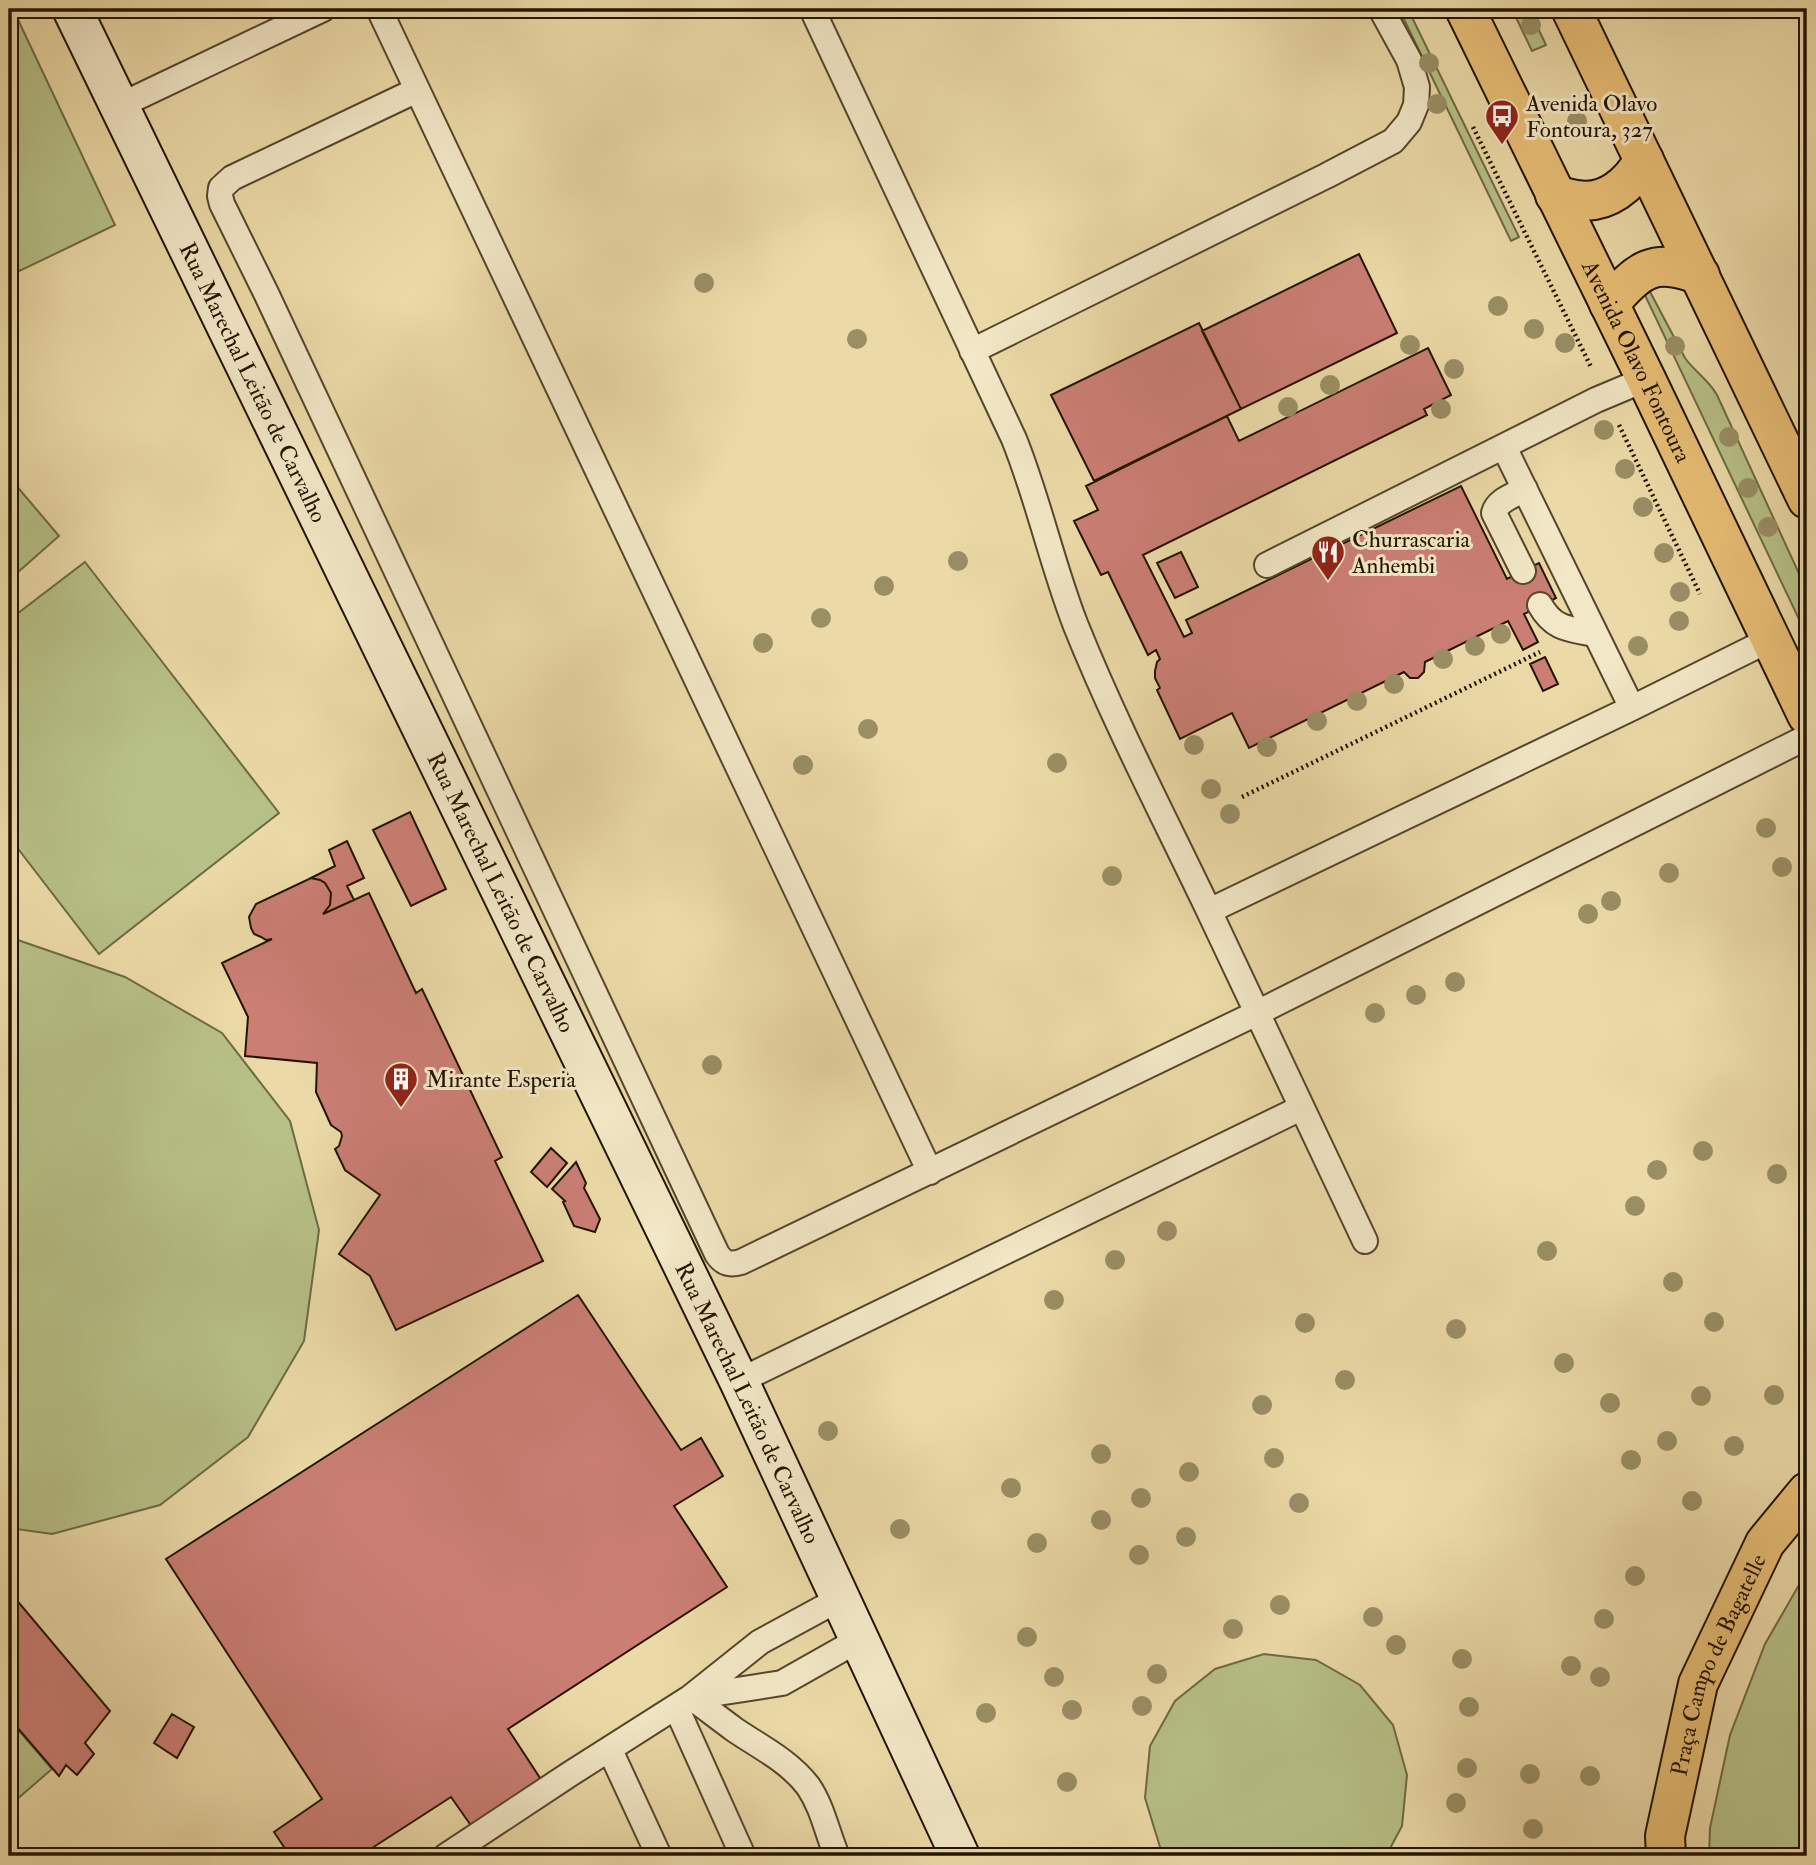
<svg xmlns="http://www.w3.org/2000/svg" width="1816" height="1865" font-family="'IM FELL Double Pica',serif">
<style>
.green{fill:#b7c087;stroke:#6d6a44;stroke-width:2}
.building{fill:#ca7e74;stroke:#231400;stroke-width:2}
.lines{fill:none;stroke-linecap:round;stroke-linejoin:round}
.lane-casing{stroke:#55462a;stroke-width:28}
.secondary-casing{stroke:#231400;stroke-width:42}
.primary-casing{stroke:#231400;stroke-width:42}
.highway-casing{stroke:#231400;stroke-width:42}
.path{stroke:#231400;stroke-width:4.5;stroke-dasharray:2 3.5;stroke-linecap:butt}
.lane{stroke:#f2e7c6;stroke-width:24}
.secondary{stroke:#f2e7c6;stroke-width:38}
.primary{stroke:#e6bd74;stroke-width:38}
.highway{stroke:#e6bd74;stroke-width:38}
.tree{fill:#9a8e65}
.labels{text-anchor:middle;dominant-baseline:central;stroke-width:6;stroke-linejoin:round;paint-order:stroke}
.poi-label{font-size:23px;fill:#231400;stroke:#f2e7c6;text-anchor:start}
.street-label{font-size:23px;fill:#231400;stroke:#f2e7c6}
</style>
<rect width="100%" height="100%" fill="#ebdaa7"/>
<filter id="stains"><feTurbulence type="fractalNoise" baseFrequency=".00286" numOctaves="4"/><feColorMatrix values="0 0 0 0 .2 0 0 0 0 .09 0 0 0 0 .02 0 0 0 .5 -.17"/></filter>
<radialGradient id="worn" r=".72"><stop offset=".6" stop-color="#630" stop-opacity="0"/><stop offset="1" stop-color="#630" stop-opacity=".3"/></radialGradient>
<path class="green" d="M9,9H13L115,225L9,276Z
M1399,9H1408L1519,237L1511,241Z
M1512,9H1529L1546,45L1532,51Z
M1647,286L1685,358C1695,372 1709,380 1717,395L1807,591V636L1642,289Z
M9,477L59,536L9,580Z
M85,562L279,813L99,954L9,837V620Z
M9,937L125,977L222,1033L290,1121L319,1230L304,1341L248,1437L160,1505L52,1534L9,1528Z
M1807,1571V1856H1709L1710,1828L1730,1735L1765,1644Z
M1264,1654L1316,1660L1360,1685L1393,1725L1407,1775L1402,1826L1386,1856H1167L1160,1847L1145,1798L1150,1746L1175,1701L1215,1669Z
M9,1719L52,1769L9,1806Z"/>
<path class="building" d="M1359,254L1397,333L1241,409L1202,331Z
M1199,323L1241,409L1094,481L1051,395Z
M1428,348L1451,395L1424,409L1427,415L1143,555L1184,637L1192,633L1186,620L1461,486L1507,579L1539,563L1556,598L1524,614L1538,642L1523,650L1508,621L1425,662L1424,672L1418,678H1410L1404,672L1249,748L1232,713L1180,739L1157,690L1160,688L1155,678V671L1157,662L1160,659L1156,650L1148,655L1108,572L1101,575L1074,521L1098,510L1086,486L1227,416L1239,441Z
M1181,552L1198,587L1175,598L1157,563Z
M1545,657L1558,684L1543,691L1530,664Z
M410,812L446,889L411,906L373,830Z
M347,841L364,878L347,886L354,900L323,914L330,905L331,893L325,883L320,880L311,878L335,866L329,850Z
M311,878L320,880L325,883L331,893L330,905L323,914L369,893L416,993L422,989L502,1157L495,1161L543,1261L396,1330L370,1276L339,1254L380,1195L345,1170L335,1149L339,1146L342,1136L341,1132L331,1125L316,1092L317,1063L245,1056L248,1017L222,963L272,939L266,940L261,937L254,934L251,928L249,917L256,904Z
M551,1148L567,1163L547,1187L531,1172Z
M576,1162L586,1183L584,1188L600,1219L595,1232L574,1226L563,1202L565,1201L552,1189Z
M578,1295L681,1450L701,1438L723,1476L674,1506L727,1587L508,1729L542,1781L472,1827L451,1797L369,1850L373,1856H290L274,1832L322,1799L166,1559Z
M9,1591L110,1711L85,1743L94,1754L77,1775L66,1765L59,1776L9,1718Z
M172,1714L194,1727L177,1758L154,1743Z"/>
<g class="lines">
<g class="lane-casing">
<path id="lane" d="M379,9L930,1172
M812,9L1014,439C1039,501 1052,565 1076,626C1115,723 1164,817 1209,911L1632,708L1771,639
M417,90L232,178L221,188L220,196L222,204L266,293L717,1254C724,1264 730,1265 741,1262L1257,1013L1807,737
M119,106L323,9
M972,351L1326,176L1393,141L1409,122L1416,105L1417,87L1409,60L1381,9
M1504,447L1632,708
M1267,565L1596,400L1646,379
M1523,571L1494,513C1497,500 1515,495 1525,489
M1540,605C1554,630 1570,629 1595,634
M1209,911L1365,1241
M739,1381L1301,1108
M691,1697C706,1708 720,1719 735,1730C760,1747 789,1761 808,1786C823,1808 827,1833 837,1856
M692,1697L782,1683L860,1639
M676,1707L743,1856
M610,1750L659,1856
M446,1856L570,1774L691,1697L760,1642L841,1598"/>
</g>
<g class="secondary-casing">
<g id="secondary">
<path id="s1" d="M72,9L739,1381L960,1856"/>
</g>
</g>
<g class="primary-casing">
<g id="primary">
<path id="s2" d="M1465,9L1646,379L1807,715"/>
<path d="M1571,9L1807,499"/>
<path d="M1555,195C1562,197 1570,199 1577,200C1607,205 1630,184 1644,160"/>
<path d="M1609,304C1640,269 1653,257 1700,275"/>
</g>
</g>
<g class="highway-casing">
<g id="highway">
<path id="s3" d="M1666,1856L1665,1836L1698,1684L1765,1543L1807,1492"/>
</g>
</g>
<path class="path" d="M1473,127L1591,367
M1619,425L1700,594
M1242,797L1540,652"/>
<use href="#lane" class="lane"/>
<use href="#secondary" class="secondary"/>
<use href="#primary" class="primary"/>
<use href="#highway" class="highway"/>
</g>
<g class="tree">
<circle cx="1531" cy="25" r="10"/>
<circle cx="1429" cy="63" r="10"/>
<circle cx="1437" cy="104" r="10"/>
<circle cx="1577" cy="121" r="10"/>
<circle cx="704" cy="283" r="10"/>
<circle cx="1498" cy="306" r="10"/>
<circle cx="1534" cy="329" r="10"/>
<circle cx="857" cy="339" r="10"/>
<circle cx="1565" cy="343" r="10"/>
<circle cx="1410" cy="345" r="10"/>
<circle cx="1675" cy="346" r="10"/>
<circle cx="1454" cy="369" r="10"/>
<circle cx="1330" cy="385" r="10"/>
<circle cx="1288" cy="407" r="10"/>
<circle cx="1441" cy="409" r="10"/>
<circle cx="1604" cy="430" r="10"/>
<circle cx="1729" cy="437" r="10"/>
<circle cx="1625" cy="469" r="10"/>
<circle cx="1748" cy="488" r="10"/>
<circle cx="1643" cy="507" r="10"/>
<circle cx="1768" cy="527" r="10"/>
<circle cx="1664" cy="553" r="10"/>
<circle cx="958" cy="561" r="10"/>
<circle cx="884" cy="586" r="10"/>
<circle cx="1680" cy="592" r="10"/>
<circle cx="821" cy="618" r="10"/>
<circle cx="1679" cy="621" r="10"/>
<circle cx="1501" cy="634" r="10"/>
<circle cx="763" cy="643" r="10"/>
<circle cx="1475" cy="646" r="10"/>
<circle cx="1638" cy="646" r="10"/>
<circle cx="1443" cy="659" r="10"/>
<circle cx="1394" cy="684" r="10"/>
<circle cx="1357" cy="701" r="10"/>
<circle cx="1317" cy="721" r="10"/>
<circle cx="868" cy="729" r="10"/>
<circle cx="1194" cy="745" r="10"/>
<circle cx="1267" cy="747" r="10"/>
<circle cx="1057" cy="763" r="10"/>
<circle cx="803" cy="765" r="10"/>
<circle cx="1211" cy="789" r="10"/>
<circle cx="1230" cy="814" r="10"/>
<circle cx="1766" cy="828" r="10"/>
<circle cx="1782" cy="867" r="10"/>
<circle cx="1669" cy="873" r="10"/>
<circle cx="1112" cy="876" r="10"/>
<circle cx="1611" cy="901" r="10"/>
<circle cx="1588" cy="914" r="10"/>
<circle cx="1455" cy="982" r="10"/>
<circle cx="1416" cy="995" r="10"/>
<circle cx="1375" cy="1013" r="10"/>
<circle cx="712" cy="1065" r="10"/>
<circle cx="1703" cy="1151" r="10"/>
<circle cx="1657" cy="1170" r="10"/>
<circle cx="1777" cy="1174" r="10"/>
<circle cx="1635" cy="1206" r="10"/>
<circle cx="1167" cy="1231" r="10"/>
<circle cx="1547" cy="1251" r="10"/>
<circle cx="1115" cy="1260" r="10"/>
<circle cx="1673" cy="1282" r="10"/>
<circle cx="1054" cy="1300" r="10"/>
<circle cx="1714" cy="1322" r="10"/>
<circle cx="1305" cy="1323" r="10"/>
<circle cx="1456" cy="1329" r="10"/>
<circle cx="1564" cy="1363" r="10"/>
<circle cx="1345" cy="1380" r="10"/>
<circle cx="1774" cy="1395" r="10"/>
<circle cx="1701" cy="1396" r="10"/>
<circle cx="1610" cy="1403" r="10"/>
<circle cx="1262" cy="1405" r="10"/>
<circle cx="828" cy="1431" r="10"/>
<circle cx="1667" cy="1441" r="10"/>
<circle cx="1734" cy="1446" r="10"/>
<circle cx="1101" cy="1454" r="10"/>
<circle cx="1274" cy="1458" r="10"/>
<circle cx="1631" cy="1460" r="10"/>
<circle cx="1189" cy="1472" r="10"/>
<circle cx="1011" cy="1488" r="10"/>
<circle cx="1141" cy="1498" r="10"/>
<circle cx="1692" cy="1501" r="10"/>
<circle cx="1299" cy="1503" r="10"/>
<circle cx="1101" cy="1520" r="10"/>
<circle cx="900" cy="1529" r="10"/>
<circle cx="1186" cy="1537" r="10"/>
<circle cx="1037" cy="1543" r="10"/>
<circle cx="1139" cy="1555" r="10"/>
<circle cx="1635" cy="1576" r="10"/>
<circle cx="1280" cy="1605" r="10"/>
<circle cx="1373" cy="1617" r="10"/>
<circle cx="1604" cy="1619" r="10"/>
<circle cx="1233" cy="1629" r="10"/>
<circle cx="1027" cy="1637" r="10"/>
<circle cx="1396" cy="1645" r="10"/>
<circle cx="1462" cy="1659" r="10"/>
<circle cx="1571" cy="1666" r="10"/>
<circle cx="1157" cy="1674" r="10"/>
<circle cx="1054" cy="1677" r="10"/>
<circle cx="1600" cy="1677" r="10"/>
<circle cx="1142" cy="1706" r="10"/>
<circle cx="1469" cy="1707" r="10"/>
<circle cx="1072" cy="1710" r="10"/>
<circle cx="986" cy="1713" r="10"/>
<circle cx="1467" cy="1768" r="10"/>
<circle cx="1530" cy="1774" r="10"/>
<circle cx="1590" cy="1776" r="10"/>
<circle cx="1067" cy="1782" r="10"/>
<circle cx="1456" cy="1803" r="10"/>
<circle cx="1533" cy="1829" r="10"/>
</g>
<defs>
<g id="bus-pin" transform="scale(1.75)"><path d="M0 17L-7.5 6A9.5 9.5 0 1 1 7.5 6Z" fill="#8f2418" stroke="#f2e7c6"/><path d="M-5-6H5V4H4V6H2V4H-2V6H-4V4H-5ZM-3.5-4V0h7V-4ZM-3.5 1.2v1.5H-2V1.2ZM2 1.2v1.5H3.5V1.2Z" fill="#fff"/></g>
<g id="restaurant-pin" transform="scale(1.75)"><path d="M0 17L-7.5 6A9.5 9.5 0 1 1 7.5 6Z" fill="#8f2418" stroke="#f2e7c6"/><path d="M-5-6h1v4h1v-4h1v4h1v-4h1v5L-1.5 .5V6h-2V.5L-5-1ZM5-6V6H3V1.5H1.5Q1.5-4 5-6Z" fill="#fff"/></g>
<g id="building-pin" transform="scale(1.75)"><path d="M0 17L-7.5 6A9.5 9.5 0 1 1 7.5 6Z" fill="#8f2418" stroke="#f2e7c6"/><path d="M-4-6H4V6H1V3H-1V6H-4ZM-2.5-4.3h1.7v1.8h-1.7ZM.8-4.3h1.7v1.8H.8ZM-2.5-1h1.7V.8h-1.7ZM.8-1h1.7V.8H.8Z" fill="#fff"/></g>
</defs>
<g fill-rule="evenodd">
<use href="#bus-pin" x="1502" y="116"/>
<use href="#restaurant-pin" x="1328" y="552"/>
<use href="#building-pin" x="401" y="1079"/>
</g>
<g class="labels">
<g class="poi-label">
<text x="1526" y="103">Avenida Olavo<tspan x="1526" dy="26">Fontoura, 327</tspan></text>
<text x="1352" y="539">Churrascaria<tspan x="1352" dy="26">Anhembi</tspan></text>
<text x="426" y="1079">Mirante Esperia</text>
</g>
<g class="street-label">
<text stroke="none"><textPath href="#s2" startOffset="392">Avenida Olavo Fontoura</textPath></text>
<text stroke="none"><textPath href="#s1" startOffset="415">Rua Marechal Leitão de Carvalho</textPath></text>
<text stroke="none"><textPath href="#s1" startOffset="982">Rua Marechal Leitão de Carvalho</textPath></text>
<text stroke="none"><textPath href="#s1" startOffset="1549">Rua Marechal Leitão de Carvalho</textPath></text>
<text stroke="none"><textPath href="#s3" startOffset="200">Praça Campo de Bagatelle</textPath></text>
</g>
</g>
<rect width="1816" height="1865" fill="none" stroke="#ebdaa7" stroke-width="35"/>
<rect x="10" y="10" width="1795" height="1844" fill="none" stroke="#231400" stroke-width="3.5"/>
<rect x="18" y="18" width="1781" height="1830" fill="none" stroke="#231400" stroke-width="2"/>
<rect width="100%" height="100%" filter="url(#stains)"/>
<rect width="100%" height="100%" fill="url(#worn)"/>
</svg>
